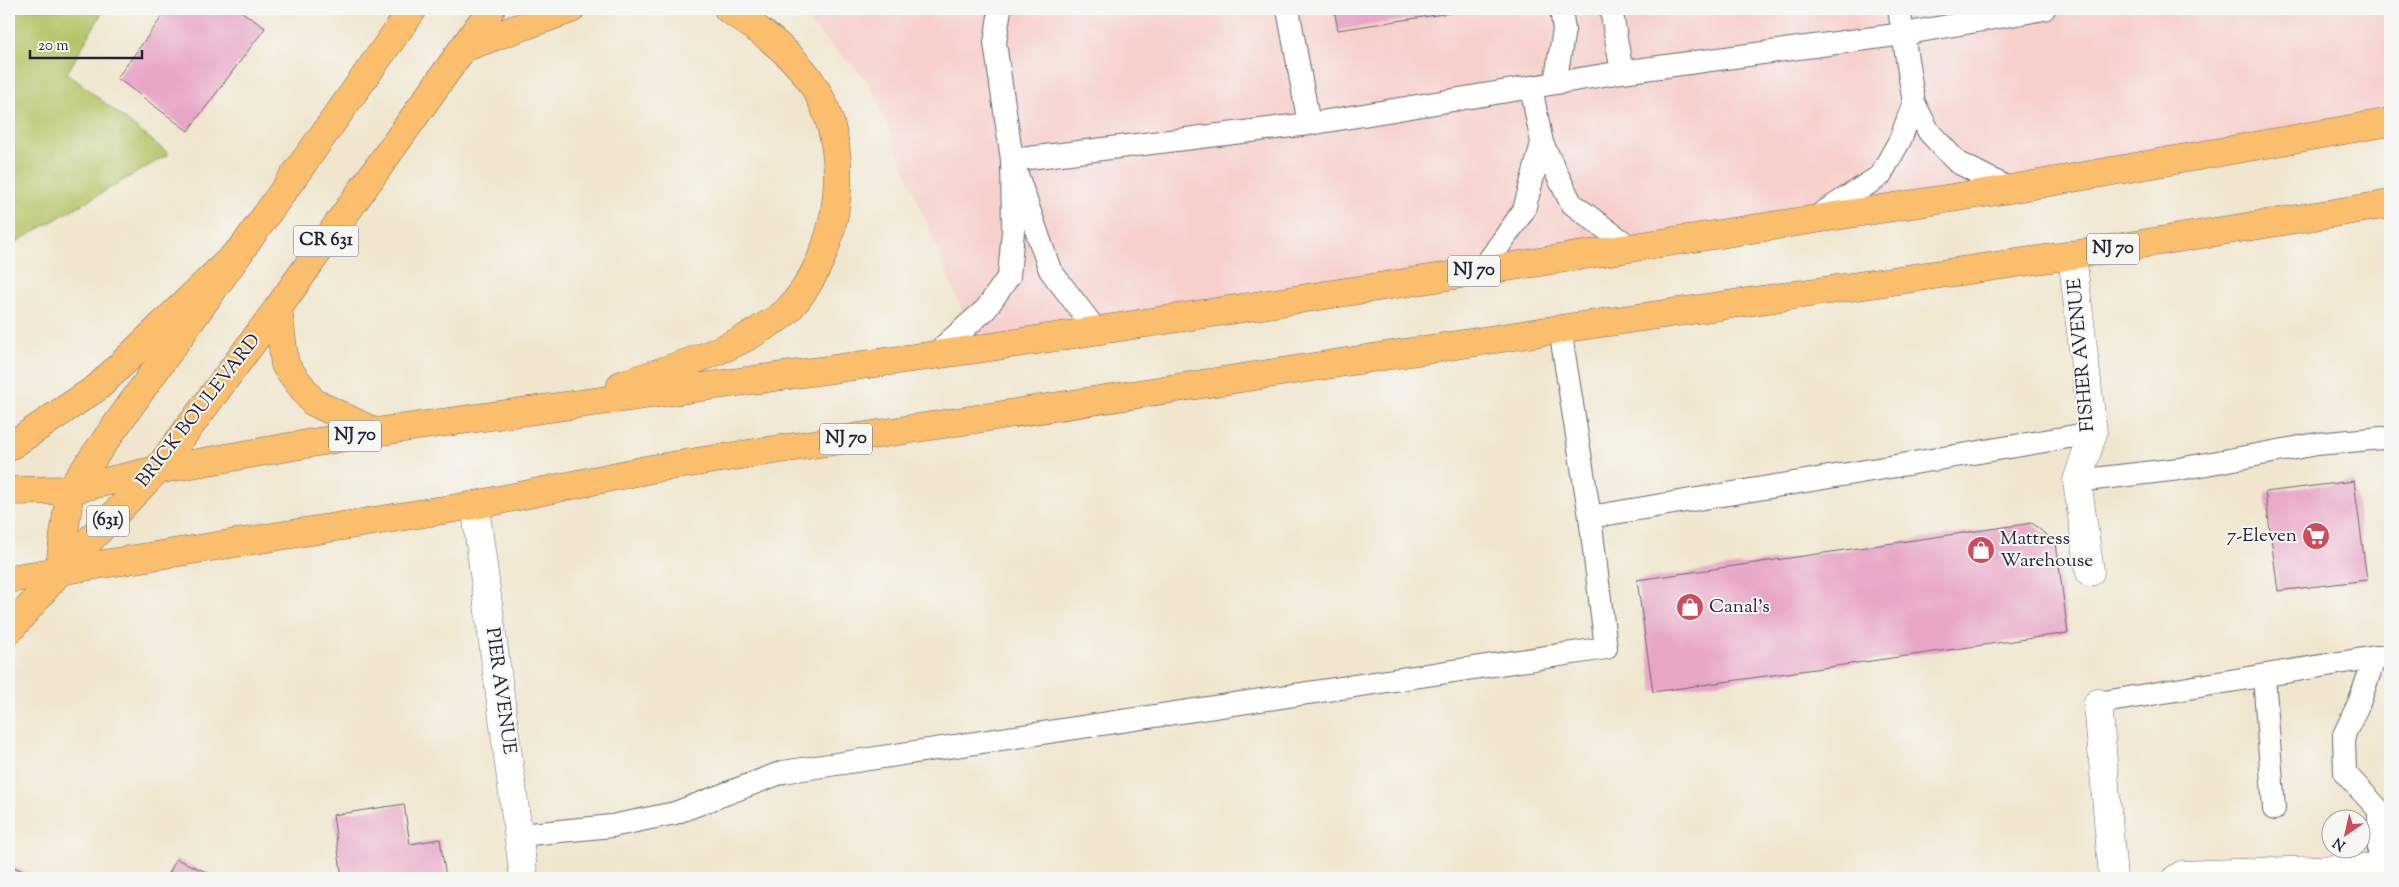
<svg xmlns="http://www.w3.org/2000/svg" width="2399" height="887" font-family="'Sorts Mill Goudy',serif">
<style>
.built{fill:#f7d0cc}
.green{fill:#b4c365;stroke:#6b7250}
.building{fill:#e8a6c7}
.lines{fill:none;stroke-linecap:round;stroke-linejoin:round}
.lane-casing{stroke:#6a676e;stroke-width:24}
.street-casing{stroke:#6a676e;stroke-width:29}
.primary-casing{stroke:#6a676e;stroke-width:29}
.highway-casing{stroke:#6a676e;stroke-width:29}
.lane{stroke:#fff;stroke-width:22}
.street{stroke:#fff;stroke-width:28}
.primary{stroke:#fabe6d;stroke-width:28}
.highway{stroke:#fabe6d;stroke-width:28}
.labels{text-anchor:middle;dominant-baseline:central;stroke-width:4;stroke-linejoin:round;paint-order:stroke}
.shield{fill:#f6f6f2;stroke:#626272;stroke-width:1}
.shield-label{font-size:18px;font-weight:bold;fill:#22223b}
.street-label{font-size:19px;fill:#22223b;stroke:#f6f6f2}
.poi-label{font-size:19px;fill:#22223b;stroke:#f6f6f2;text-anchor:start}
</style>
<rect width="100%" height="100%" fill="#f6f6f2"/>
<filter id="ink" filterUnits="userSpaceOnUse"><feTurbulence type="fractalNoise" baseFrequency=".02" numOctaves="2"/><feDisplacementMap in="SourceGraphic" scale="10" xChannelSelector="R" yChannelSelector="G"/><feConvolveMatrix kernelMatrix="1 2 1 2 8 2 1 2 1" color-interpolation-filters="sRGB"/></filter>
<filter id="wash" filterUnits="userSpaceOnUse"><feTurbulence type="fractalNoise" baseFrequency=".0096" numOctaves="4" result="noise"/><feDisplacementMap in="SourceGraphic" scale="20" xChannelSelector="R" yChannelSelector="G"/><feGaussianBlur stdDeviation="1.12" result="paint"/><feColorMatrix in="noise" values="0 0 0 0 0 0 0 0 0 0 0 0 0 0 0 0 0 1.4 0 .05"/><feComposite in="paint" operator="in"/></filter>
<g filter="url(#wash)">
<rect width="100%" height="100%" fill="#f0e6ce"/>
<path class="built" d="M794,9H2390V116L978,349L869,82Z"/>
<path class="green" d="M9,9H104L67,73L169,154L9,246Z"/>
<g id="blocks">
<path class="building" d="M168,9H238L265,28L188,131L117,78Z
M1334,9H1469V10L1338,30Z
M2354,481L2367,580L2278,591L2265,492Z
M2032,523L2056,543L2068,633L1653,692L1637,580Z
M404,804L410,844L440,839L446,878H342L333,815Z
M176,859L220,878H167Z
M9,865L39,878H9Z"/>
</g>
</g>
<g filter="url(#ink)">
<use href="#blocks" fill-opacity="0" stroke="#6a676e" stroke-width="1"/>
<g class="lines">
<g class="lane-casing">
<path id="lane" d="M1000,9L995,43L1012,160L1309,124L1622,72L1903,34L2044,9
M1288,9L1309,124
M1611,9L1622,72
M1899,9L1914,103
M1555,83L1564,30L1561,9
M1531,87L1542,143L1571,203L1630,247
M1816,217L1880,176L1900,140L1914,103L1929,132L1957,162L2010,189
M1482,270L1524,210L1542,143
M934,355L986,309L1009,276L1013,231L1012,160L1050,270L1096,330
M2077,481L2179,469L2317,444L2382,438L2390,440
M1590,517L2093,433
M2264,676L2274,809
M2098,703L2375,657
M519,835L612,826L675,813L783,772L1606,648L1590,517L1560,329
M2379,868V810L2345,773L2344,735L2359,703L2375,657H2387"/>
</g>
<g class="street-casing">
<path id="street" d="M2072,255L2093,433L2077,481L2090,572
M475,505L524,878
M2098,703L2113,878
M2177,878L2182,875L2390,867"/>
</g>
<g class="primary-casing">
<path id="primary" d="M59,572L157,470L278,308L491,9
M59,572L70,490L413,9"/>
</g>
<g class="highway-casing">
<path id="highway" d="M463,48L571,9
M278,308L285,365L313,402L375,432
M621,385C671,368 723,354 767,325C773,321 781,317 786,312C842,255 856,147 810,80C789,50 758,29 728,9
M9,447L98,387L239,251
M9,491L70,490L157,470L375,432L978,349L2010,189L2390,122
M9,579L475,505L651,469L1560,329L2072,255L2390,204
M9,631L59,572"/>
</g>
<use href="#lane" class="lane"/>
<use href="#street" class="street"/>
<use href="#primary" class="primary"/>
<use href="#highway" class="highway"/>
</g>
</g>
<defs>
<g id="supermarket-disc" transform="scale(1.4375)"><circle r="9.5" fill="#d1495b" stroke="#f6f6f2"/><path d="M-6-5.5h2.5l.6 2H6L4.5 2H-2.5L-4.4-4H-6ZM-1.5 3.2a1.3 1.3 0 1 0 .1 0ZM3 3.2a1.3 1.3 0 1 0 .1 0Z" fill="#fff"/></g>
<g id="shop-disc" transform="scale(1.4375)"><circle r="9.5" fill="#d1495b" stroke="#f6f6f2"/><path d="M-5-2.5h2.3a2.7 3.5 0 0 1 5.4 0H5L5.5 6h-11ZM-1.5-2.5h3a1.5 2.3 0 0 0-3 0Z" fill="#fff"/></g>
</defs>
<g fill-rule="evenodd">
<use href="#supermarket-disc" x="2316" y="536"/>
<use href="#shop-disc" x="1981" y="550"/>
<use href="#shop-disc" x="1690" y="607"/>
</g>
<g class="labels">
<g class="shield">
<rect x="293.5" y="225.5" width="65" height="31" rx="4"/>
<rect x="2087" y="233.5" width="52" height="31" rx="4"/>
<rect x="1448" y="255.5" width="52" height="31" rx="4"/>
<rect x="329" y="420.5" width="52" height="31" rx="4"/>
<rect x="820" y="423.5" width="52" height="31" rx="4"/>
<rect x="87" y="505.5" width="42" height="31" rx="4"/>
</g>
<g class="shield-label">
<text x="326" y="241">CR 631</text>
<text x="2113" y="249">NJ 70</text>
<text x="1474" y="271">NJ 70</text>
<text x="355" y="436">NJ 70</text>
<text x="846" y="439">NJ 70</text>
<text x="108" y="521">(631)</text>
</g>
<g class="street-label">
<text transform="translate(2082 355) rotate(-95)">FISHER AVENUE</text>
<text transform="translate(199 411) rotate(-52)">BRICK BOULEVARD</text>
<text transform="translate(500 691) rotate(82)">PIER AVENUE</text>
</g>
<g class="poi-label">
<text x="2297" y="536" text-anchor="end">7-Eleven</text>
<text x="2000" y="539">Mattress<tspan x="2000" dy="22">Warehouse</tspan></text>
<text x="1709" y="607">Canal's</text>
</g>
</g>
<rect width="2399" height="887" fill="none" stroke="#f6f6f2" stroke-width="30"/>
<g transform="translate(2346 834) rotate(214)"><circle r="24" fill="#f6f6f2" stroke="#a1a1a9"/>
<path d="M0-4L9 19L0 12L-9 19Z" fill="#d1495b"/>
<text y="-8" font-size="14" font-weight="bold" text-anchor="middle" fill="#22223b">N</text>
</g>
<path d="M30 50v8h112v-8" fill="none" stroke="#22223b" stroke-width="2.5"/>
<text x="38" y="50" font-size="15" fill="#22223b" stroke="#f6f6f2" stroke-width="4" paint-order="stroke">20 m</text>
</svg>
